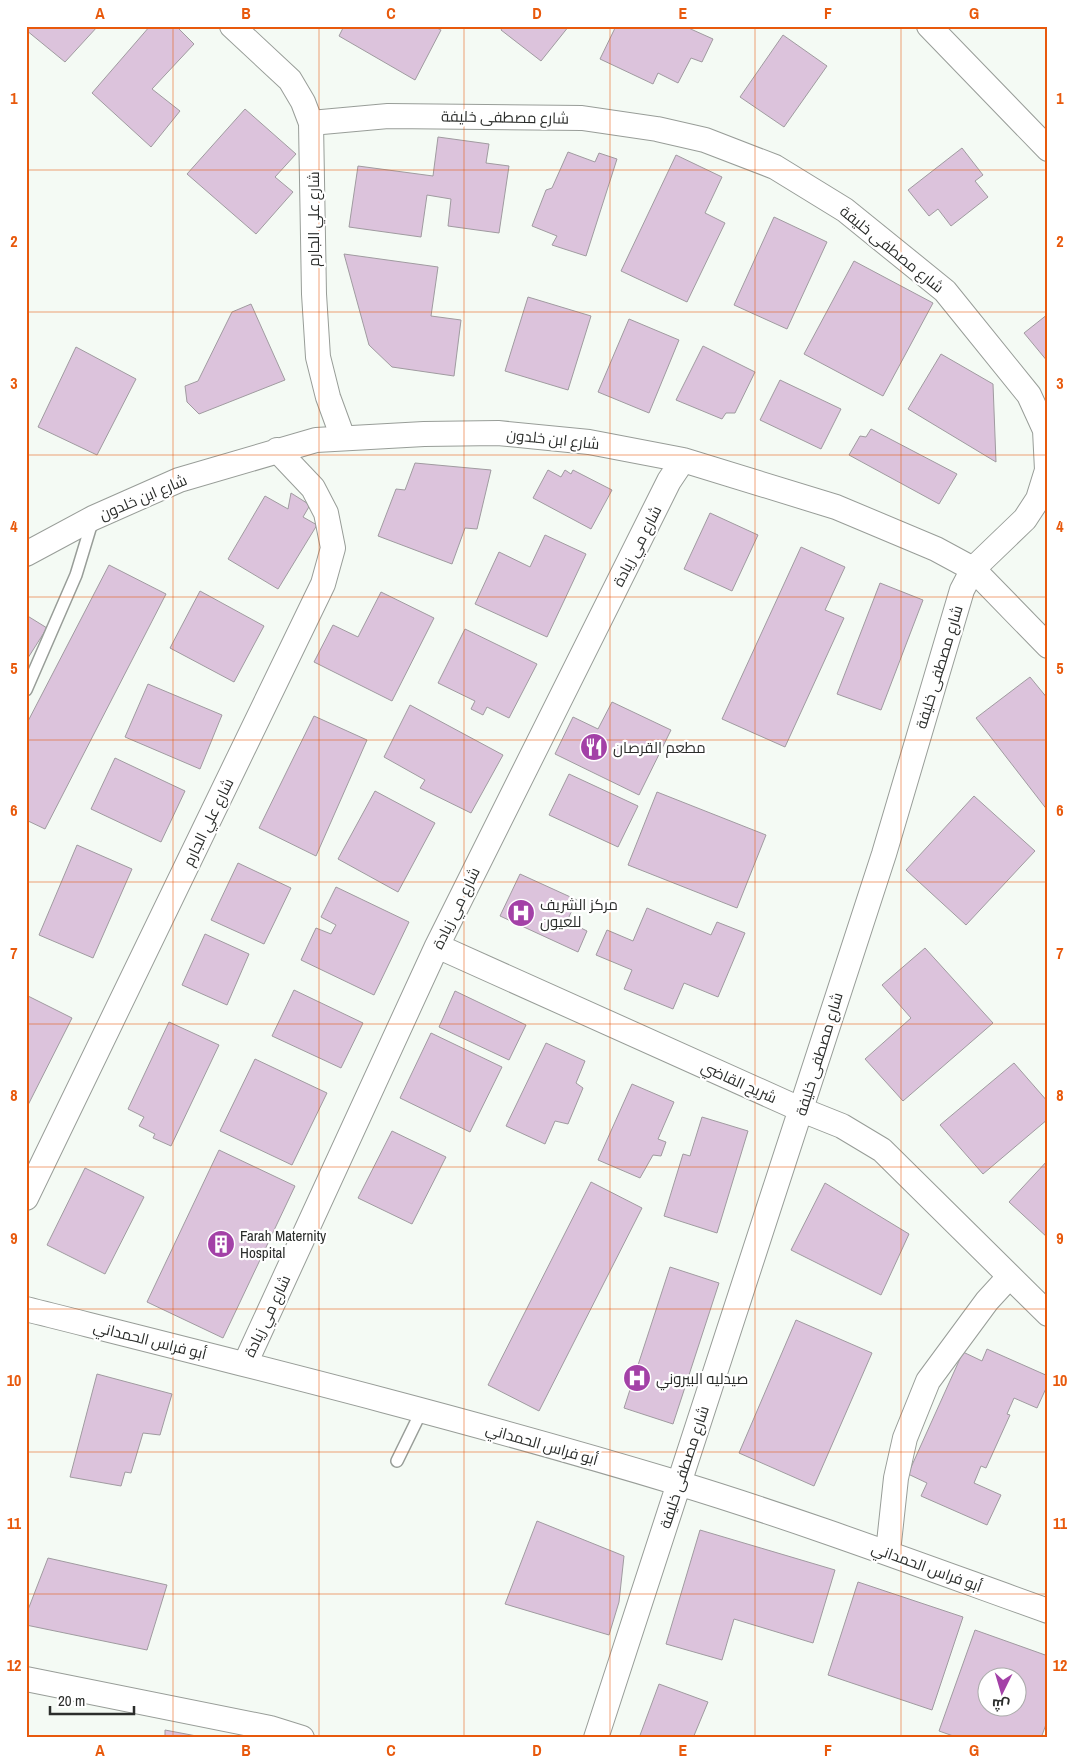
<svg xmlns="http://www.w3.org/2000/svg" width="1074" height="1764" font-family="'Archivo Narrow',Cairo,sans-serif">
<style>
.building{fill:#dcc3dc;stroke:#a09ba0;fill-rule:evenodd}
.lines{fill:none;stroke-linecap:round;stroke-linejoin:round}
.service-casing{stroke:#989d98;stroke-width:14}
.minor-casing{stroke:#989d98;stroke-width:26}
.service{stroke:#fff;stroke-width:11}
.minor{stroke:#fff;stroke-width:24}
.grid{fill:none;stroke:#e8590c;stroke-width:1;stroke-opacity:0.55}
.labels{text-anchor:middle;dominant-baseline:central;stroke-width:4.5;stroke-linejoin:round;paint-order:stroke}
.street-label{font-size:15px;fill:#2b2d2b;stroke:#fff}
.poi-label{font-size:15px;fill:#2b2d2b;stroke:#fff;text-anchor:start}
.neatline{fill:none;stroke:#e8590c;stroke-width:2}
.grid-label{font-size:16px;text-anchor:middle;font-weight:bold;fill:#e8590c}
</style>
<rect width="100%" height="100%" fill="#f4faf4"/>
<path class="building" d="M26,26H98L65,62L26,30Z
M150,26H176L194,44L152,89L180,111L151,147L92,93Z
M344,26H433L441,30L415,80L339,36Z
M504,26H569L541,61L501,30Z
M616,26H684L713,39L702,62L691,58L678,83L658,73L653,84L600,59Z
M783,35L827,66L784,127L740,97Z
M245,109L296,154L275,177L293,192L256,234L187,174Z
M438,137L489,144L486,163L509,166L499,233L448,226L451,199L427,195L421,237L349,227L358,166L433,176Z
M962,148L983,175L975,181L988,197L951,226L938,209L929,216L908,190Z
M568,152L595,162L599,153L617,159L586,256L552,245L557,236L532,226L546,190L552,188Z
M676,155L722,177L705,213L725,223L687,302L621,271Z
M774,217L827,242L787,329L734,305Z
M344,254L438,267L431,316L461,320L454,376L392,367L369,345Z
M854,261L933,303L883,396L804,354Z
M528,297L591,316L568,390L505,371Z
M251,304L285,380L199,414L187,402L185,386L198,381L232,312Z
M1048,314V362L1024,333Z
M629,319L679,340L649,413L598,392Z
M703,346L755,372L735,413H726L722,419L676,400Z
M76,347L136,379L97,455L38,427Z
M941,354L993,384L996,462L908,409Z
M780,380L841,409L821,449L760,420Z
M871,429L957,474L939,504L849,455L860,436L866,437Z
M415,463L491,470L477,529L465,528L452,564L378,536L396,489L405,490Z
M548,470L561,477L565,470L571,474L573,470L612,490L591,529L533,498Z
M291,493L310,505L303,517L317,525L278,589L228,559L265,496L288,509Z
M710,513L758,535L732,591L684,569Z
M545,535L586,554L547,637L475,604L499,552L530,567Z
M801,547L845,567L825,610L844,618L785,747L722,719Z
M109,565L166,594L45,829L26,820V725Z
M880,583L923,600L881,710L837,694Z
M200,591L264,626L234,682L170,648Z
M381,592L434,618L392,701L314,662L333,625L358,637Z
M26,615L47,628L26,661Z
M465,629L537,664L509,718L487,707L483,715L471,709L475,701L438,683Z
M1030,677L1048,699V811L976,718Z
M148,684L222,715L200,769L125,737Z
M612,702L671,730L639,795L555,754L573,717L598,729Z
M410,705L503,755L471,813L420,788L425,780L384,757Z
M314,716L367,740L316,856L259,828Z
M115,758L185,791L161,842L91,809Z
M569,774L638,806L618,847L549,815Z
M375,791L435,823L398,892L338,859Z
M657,792L766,835L737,908L628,865Z
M974,796L1035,851L966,925L906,870Z
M77,845L132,869L93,958L39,935Z
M238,863L291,888L264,944L211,920Z
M520,874L577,900L567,921L587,931L578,952L500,916Z
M336,887L409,922L374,995L301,960L316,928L331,934L336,925L321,917Z
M647,908L711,935L717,922L745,933L718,997L684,983L673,1009L624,989L632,970L596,955L607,930L633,941Z
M205,934L249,954L227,1005L182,985Z
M925,948L993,1023L903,1101L865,1059L911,1018L882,985Z
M294,990L363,1023L341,1068L272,1036Z
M455,991L526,1025L509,1060L439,1027Z
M26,995L72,1018L26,1109Z
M169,1022L219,1045L171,1146L153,1138L155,1134L139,1126L144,1117L128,1109Z
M431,1033L502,1067L470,1132L400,1098Z
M546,1043L585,1061L576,1083L583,1088L568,1124L555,1121L545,1144L506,1126Z
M255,1059L327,1093L292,1165L220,1131Z
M1014,1063L1048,1102V1119L983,1174L940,1125Z
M632,1084L674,1102L658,1139L666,1142L661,1156L653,1155L640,1178L598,1160Z
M702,1117L748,1131L717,1233L664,1216L683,1154L690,1156Z
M392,1131L446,1157L412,1224L358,1198Z
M219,1150L295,1186L223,1338L147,1302Z
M1048,1160V1238L1009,1202Z
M85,1168L144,1197L105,1274L47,1245Z
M591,1182L642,1208L539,1411L488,1385Z
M825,1183L909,1234L881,1295L791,1250Z
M670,1267L719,1283L673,1424L624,1408Z
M796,1320L872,1353L814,1486L739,1453Z
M987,1349L1048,1376V1384L1037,1408L1014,1398L1007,1414L1010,1415L986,1468L981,1466L974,1483L1001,1495L987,1525L921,1496L927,1483L908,1474L963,1352L982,1361Z
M97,1374L172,1394L160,1435L143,1433L131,1473L125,1472L121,1486L70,1477Z
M537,1521L624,1556L619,1602L609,1635L505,1604Z
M700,1530L835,1570L813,1643L734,1619L722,1660L666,1644Z
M48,1558L167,1585L147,1650L26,1625V1615Z
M858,1582L963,1617L932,1710L828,1675Z
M975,1630L1048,1656V1719L1041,1738H959L939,1731ZM986,1676H1016V1706H986Z
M659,1684L708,1702L693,1738H639Z
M165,1730L207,1738H165Z"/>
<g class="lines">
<g class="service-casing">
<path id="service" d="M26,690L76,575L93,519
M397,1461L422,1410"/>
</g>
<g class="minor-casing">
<path id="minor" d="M232,26L290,80L303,102L311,123L314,294L318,357L328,397L343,438
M929,26L1048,149
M311,123L388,116L582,118L657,129L705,140L775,167L845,210L945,291L1029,395L1045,430L1047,470L1038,499L1025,519L973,569L962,590L884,854L596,1738
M26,554L93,518L179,480L316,440L424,434L498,433L589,442L683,460L836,507L936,549L973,569L1048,646
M437,946L802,1110L842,1126L882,1150L1048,1314
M26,1198L323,584L333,548L326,513L313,488L277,450
M26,1309C244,1364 463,1418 678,1483C803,1521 925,1567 1048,1611
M245,1364L437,946L669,481L683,460
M888,1552L896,1478L905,1438L928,1381L987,1301L1009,1277
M26,1679L270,1728L302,1738"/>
</g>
<use href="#service" class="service"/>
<use href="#minor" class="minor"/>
</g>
<path class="grid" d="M173,26V1738M319,26V1738M464,26V1738M610,26V1738M755,26V1738M901,26V1738M26,170H1048M26,312H1048M26,455H1048M26,597H1048M26,740H1048M26,882H1048M26,1024H1048M26,1167H1048M26,1309H1048M26,1452H1048M26,1594H1048"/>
<defs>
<g id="restaurant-disc" transform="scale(1.4375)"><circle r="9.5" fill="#a341a7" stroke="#fff"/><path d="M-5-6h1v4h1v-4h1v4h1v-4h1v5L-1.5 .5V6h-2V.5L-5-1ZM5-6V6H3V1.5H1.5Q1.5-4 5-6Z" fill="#fff"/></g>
<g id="hospital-disc" transform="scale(1.4375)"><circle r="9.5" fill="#a341a7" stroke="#fff"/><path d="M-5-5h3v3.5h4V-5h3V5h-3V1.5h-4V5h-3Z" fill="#fff"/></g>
<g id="building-disc" transform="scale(1.4375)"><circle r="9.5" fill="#a341a7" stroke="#fff"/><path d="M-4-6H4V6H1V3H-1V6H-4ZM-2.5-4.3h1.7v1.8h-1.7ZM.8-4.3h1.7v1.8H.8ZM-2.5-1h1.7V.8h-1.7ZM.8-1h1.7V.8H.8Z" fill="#fff"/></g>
</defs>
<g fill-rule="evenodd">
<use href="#restaurant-disc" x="594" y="747"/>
<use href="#hospital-disc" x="521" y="913"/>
<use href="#building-disc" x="221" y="1244"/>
<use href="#hospital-disc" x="637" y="1378"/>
</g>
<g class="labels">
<g class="street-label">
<text transform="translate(505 117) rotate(1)">شارع مصطفى خليفة</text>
<text transform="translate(313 219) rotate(-90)">شارع علي الجارم</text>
<text transform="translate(892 249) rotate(39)">شارع مصطفى خليفة</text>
<text transform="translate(553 439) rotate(6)">شارع ابن خلدون</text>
<text transform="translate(143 497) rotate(-23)">شارع ابن خلدون</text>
<text transform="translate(637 546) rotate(-63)">شارع مي زيادة</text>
<text transform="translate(939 667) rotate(-73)">شارع مصطفى خليفة</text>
<text transform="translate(208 822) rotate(-64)">شارع علي الجارم</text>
<text transform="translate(456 908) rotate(-64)">شارع مي زيادة</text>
<text transform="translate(819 1054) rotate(-73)">شارع مصطفى خليفة</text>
<text transform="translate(739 1082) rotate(24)">شريح القاضي</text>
<text transform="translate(267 1316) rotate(-65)">شارع مي زيادة</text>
<text transform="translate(150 1340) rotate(14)">أبو فراس الحمداني</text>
<text transform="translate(542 1444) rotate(16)">أبو فراس الحمداني</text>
<text transform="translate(684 1467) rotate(-72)">شارع مصطفى خليفة</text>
<text transform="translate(927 1567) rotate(20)">أبو فراس الحمداني</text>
</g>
<g class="poi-label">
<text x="613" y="747">مطعم القرصان</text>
<text x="540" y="904">مركز الشريف<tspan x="540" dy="17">للعيون</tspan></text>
<text x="240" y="1235">Farah Maternity<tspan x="240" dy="17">Hospital</tspan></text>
<text x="656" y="1378">صيدليه البيروني</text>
</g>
</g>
<rect width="1074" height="1764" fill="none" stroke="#ffffff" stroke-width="55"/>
<g transform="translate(1002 1692) rotate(185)"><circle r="24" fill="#ffffff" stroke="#aaabaa"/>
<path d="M0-4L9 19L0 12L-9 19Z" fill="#a341a7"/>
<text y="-8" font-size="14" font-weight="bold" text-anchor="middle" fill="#2b2d2b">ش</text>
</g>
<path d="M50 1706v8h84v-8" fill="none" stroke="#2b2d2b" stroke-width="2.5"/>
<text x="58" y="1706" font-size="15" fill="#2b2d2b" stroke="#ffffff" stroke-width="4" paint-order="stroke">20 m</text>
<rect x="28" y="28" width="1018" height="1708" class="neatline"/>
<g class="grid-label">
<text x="100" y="19">A</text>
<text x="246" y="19">B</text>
<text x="391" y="19">C</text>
<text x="537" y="19">D</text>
<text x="683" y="19">E</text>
<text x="828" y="19">F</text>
<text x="974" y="19">G</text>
<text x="14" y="104">1</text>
<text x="1060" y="104">1</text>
<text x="14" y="247">2</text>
<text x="1060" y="247">2</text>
<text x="14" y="389">3</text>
<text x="1060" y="389">3</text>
<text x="14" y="532">4</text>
<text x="1060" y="532">4</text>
<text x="14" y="674">5</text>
<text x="1060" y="674">5</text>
<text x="14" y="816">6</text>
<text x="1060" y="816">6</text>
<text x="14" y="959">7</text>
<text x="1060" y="959">7</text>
<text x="14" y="1101">8</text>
<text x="1060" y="1101">8</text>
<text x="14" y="1244">9</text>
<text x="1060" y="1244">9</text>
<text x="14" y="1386">10</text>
<text x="1060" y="1386">10</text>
<text x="14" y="1529">11</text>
<text x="1060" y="1529">11</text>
<text x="14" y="1671">12</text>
<text x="1060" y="1671">12</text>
<text x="100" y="1756">A</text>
<text x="246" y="1756">B</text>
<text x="391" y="1756">C</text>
<text x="537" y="1756">D</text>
<text x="683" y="1756">E</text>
<text x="828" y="1756">F</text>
<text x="974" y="1756">G</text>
</g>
</svg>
